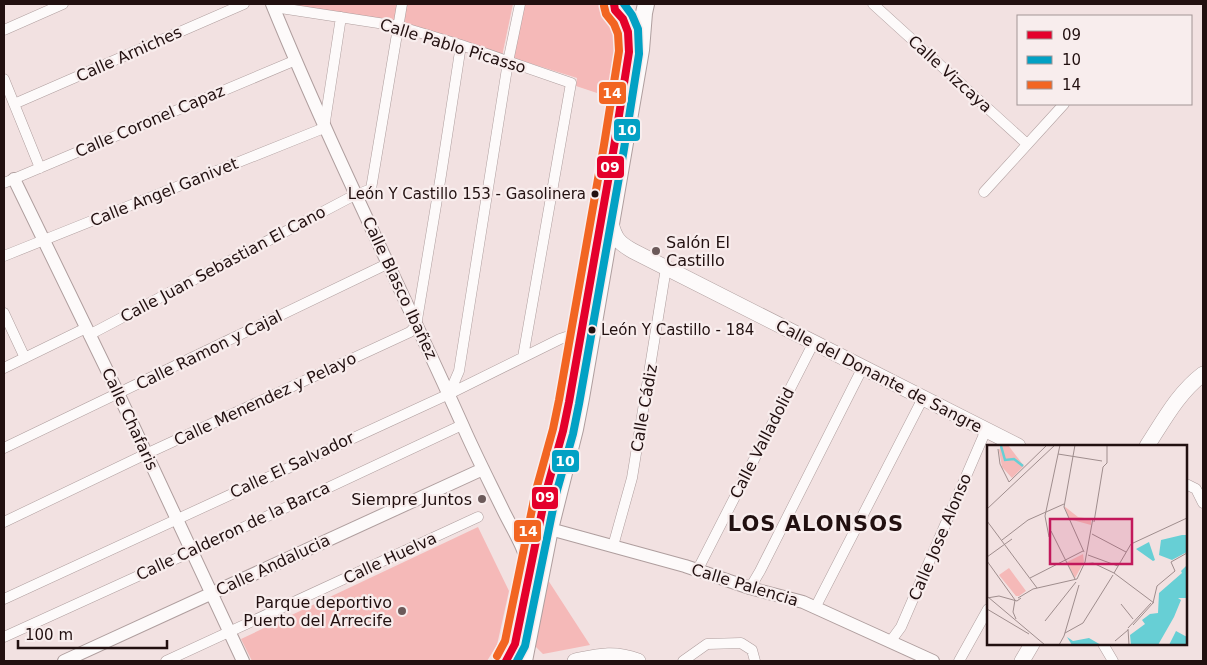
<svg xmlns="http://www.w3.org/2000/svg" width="1207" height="665" font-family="'DejaVu Sans',sans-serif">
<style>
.green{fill:#f5b9b8}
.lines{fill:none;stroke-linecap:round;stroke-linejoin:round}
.minor-casing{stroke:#af9e9e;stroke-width:11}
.tertiary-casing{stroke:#af9e9e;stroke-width:14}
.secondary-casing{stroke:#af9e9e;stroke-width:16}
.primary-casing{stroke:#af9e9e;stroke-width:18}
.minor{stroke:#fdfafa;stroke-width:10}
.tertiary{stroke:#fdfafa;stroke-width:12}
.secondary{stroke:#fdfafa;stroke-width:15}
.primary{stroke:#fdfafa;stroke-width:16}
.bus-1-casing{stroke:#f8eded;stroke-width:11}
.bus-2-casing{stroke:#f8eded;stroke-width:11}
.bus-3-casing{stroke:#f8eded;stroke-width:11}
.bus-1{stroke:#e4002b;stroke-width:8}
.bus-2{stroke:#02a1c4;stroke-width:8}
.bus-3{stroke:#f26522;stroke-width:8}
.bus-dot{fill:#221010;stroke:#f8eded;stroke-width:2}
.poi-dot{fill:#6b5959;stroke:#f8eded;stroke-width:2}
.labels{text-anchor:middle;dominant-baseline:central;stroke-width:4.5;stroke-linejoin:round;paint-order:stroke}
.bus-label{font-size:15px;fill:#221010;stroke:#f8eded;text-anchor:end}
.street-label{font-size:16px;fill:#221010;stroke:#f8eded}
.poi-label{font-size:16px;fill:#221010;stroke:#f8eded;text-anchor:end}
.district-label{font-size:21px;font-weight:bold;letter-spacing:1px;fill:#221010;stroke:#f8eded}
.inset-river{fill:none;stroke:#67cfd5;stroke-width:2.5}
.inset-road{fill:none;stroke:#9f8d8d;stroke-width:1}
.view{fill:#c2185b;fill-opacity:0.15;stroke:#c2185b;stroke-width:2.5}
.inset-edge{fill:none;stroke:#221010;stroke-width:2.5}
.line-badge{stroke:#f8eded;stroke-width:2}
.badge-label{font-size:14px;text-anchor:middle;font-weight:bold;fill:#fff}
</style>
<rect width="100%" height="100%" fill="#f2e1e1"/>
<path class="green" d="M285,4H397L394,22Z
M407,4H513L502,56L403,24Z
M523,4H606L608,14L623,35L620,75L609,92L603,95L576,86L577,78L513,58Z
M478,527L509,591L497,645L487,661H252L241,639Z
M546,577L590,645L543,654L533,644Z"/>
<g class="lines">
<g class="minor-casing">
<path id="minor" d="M873,4L1027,144
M274,7L398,26L461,45L571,83L523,357
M4,30L63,4
M4,79L40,168
M14,104L244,4
M4,183L296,60
M984,192L1064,104
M4,256L324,128L341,17
M4,313L25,358
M89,335L349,198L371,189L402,4
M4,368L86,328
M449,394L459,371L508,62L520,4
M4,448L387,264
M1186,484L1196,489L1203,503
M4,522L146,454L410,332L416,326L441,175L461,45
M613,546L632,478L666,268
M697,571L814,342
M750,588L760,571L863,367
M4,599L449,394L560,339L581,332
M815,608L923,398
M4,637L193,551L462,425
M890,642L901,627L986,430
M1103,644L1113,661
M166,661L478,517
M683,661L707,644L741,643L752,650L755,661
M959,661L988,609"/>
</g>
<g class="tertiary-casing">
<path id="tertiary" d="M272,4C330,146 399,284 462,424C475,454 490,483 504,512C514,532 526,550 529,571
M14,179L118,393L243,661
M550,529L685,566L750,588L803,602L933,661
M64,661L483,469"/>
</g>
<g class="secondary-casing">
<path id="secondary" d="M611,223C615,239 619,243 633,251L1018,446
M1147,446C1164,420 1178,393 1203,374
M575,661C599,656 614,652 638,661
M1022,661L1032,644"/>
</g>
<g class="primary-casing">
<path id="primary" d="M614,4C616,14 621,23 633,19
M617,127L629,52L628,32L623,19
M506,661L515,644L546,492L563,431L596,245
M524,661L550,529L575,429L581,398L641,50L644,13L646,4"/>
</g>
<use href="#minor" class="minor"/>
<use href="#tertiary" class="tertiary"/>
<use href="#secondary" class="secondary"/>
<use href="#primary" class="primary"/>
<g class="bus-1-casing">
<path id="bus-1" d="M506,661L515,644L546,492L563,431L569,402L614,147L629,52L628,32L623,19L615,10L614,4"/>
</g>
<g class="bus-2-casing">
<path id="bus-2" d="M517,661L525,646L556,494L573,434L579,404L624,149L639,54L638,29L632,15L624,4"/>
</g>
<g class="bus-3-casing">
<path id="bus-3" d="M497,656L505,641L536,490L553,429L559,400L604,145L619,51L618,34L614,24L606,14L604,6"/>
</g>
<use href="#bus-1" class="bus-1"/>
<use href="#bus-2" class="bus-2"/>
<use href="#bus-3" class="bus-3"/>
</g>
<g class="bus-dot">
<circle cx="595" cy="194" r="4.5"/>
<circle cx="592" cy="330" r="4.5"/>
</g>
<g class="poi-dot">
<circle cx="656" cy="251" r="5"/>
<circle cx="482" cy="499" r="5"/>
<circle cx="402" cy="611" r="5"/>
</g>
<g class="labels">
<g class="bus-label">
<text x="586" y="194">León Y Castillo 153 - Gasolinera</text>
<text x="601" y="330" text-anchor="start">León Y Castillo - 184</text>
</g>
<g class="street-label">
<text transform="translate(453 46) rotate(17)">Calle Pablo Picasso</text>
<text transform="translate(129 54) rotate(-24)">Calle Arniches</text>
<text transform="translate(950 74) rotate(42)">Calle Vizcaya</text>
<text transform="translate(150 121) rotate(-23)">Calle Coronel Capaz</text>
<text transform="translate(164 192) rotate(-22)">Calle Angel Ganivet</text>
<text transform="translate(223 264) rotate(-28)">Calle Juan Sebastian El Cano</text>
<text transform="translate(400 288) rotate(65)">Calle Blasco Ibañez</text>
<text transform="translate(209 350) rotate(-26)">Calle Ramon y Cajal</text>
<text transform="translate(879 376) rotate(27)">Calle del Donante de Sangre</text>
<text transform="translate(265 399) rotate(-25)">Calle Menendez y Pelayo</text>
<text transform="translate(644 408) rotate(-80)">Calle Cádiz</text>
<text transform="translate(130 419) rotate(65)">Calle Chafaris</text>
<text transform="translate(762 443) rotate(-63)">Calle Valladolid</text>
<text transform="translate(292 465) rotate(-25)">Calle El Salvador</text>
<text transform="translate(233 531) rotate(-25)">Calle Calderon de la Barca</text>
<text transform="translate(940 537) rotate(-67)">Calle Jose Alonso</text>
<text transform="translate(390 558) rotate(-25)">Calle Huelva</text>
<text transform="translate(273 565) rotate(-25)">Calle Andalucia</text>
<text transform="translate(745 585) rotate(17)">Calle Palencia</text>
</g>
<g class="poi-label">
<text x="666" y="242" text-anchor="start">Salón El<tspan x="666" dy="18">Castillo</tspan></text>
<text x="472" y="499">Siempre Juntos</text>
<text x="392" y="602">Parque deportivo<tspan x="392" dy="18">Puerto del Arrecife</tspan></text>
</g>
<g class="district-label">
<text x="816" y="524">LOS ALONSOS</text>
</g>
</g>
<g transform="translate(987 445)">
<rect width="200" height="200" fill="#f2e1e1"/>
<path d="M15,0H21L37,21L25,33L15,22L12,5ZM77,61L91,72L104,74V80L82,74ZM96,109L97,117L88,133L80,117ZM22,123L39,146L32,151H29L12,130Z" fill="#f5b9b8"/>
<path d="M195,90H200V107L185,115L172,110L174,95ZM162,97L168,115L166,116L149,104ZM200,120V153H191L194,155L187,172L171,200H144L143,190L158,179L155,175L163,169L171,168L172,148L195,128L194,126ZM189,186L200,192V200H182ZM80,192L86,196L102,193L114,200H85Z" fill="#67cfd5"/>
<path class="inset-river" d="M14,1L18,15L27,14L36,21"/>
<path class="inset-road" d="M11,4L13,19L22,37M71,9L115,16M22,37L60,0M77,62L88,0M77,62L97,107M0,64L68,0M0,76L50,143M107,77L116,22L120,18V0M64,86L88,134M105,89L139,107M62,92L58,71L73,0M15,95L41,75L77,59M101,110L131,121M0,112L25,94M0,116L28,155L26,167L29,174M97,119L106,118L127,128L167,158M127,128L144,99L200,73M43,133L96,106M1,152L58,200M0,153L12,151L30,156L34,153M31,153L46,144L90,134L98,117L106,73M166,158L170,141L188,126L184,117L200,108M134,159L146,174M0,164L42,189M58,176L89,137M146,180L166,158M141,183L164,158M141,184L142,200M78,188L96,178L126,130M128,196L141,185M72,200L77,191L92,140"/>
<path class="view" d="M63,74H145V119H63Z"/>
<rect width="200" height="200" class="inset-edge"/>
</g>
<g class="line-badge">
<rect x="598" y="81" width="29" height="24" rx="5" fill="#f26522"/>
<rect x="613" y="118" width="28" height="24" rx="5" fill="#02a1c4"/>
<rect x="596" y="155" width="29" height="24" rx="5" fill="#e4002b"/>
<rect x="551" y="449" width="29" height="24" rx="5" fill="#02a1c4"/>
<rect x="531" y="486" width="28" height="24" rx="5" fill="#e4002b"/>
<rect x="513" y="519" width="29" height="24" rx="5" fill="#f26522"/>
</g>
<g class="badge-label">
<text x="612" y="98">14</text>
<text x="627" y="135">10</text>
<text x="610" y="172">09</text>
<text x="565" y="466">10</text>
<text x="545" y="502">09</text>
<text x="528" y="536">14</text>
</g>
<rect width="1207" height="665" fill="none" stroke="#221010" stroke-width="10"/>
<rect x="1017" y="15" width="175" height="90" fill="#f8eded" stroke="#a29595"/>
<rect x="1027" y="31" width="25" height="8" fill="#e4002b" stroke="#a29595"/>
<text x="1062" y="40" font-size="15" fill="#221010">09</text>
<rect x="1027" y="56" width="25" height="8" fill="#02a1c4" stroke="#a29595"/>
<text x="1062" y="65" font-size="15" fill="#221010">10</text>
<rect x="1027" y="81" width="25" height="8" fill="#f26522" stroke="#a29595"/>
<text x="1062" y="90" font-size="15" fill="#221010">14</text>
<path d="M18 640v8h149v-8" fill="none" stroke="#221010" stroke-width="2.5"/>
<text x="25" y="640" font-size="15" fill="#221010" stroke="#f8eded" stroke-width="4" paint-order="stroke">100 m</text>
</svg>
